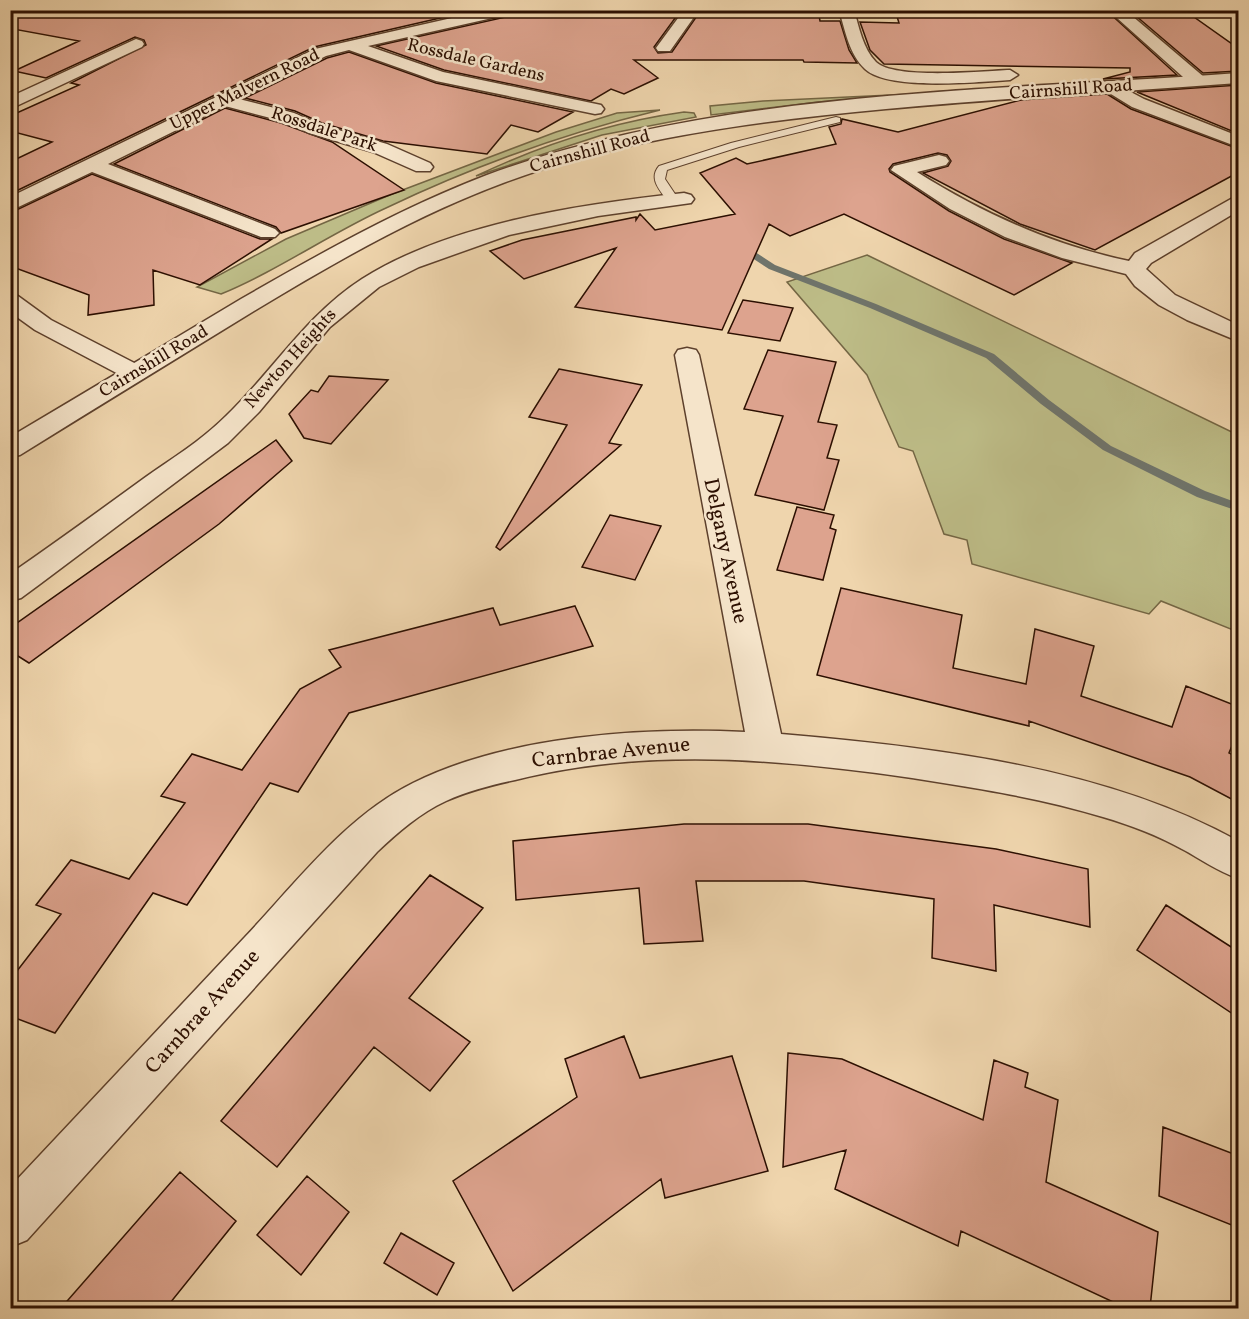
<svg xmlns="http://www.w3.org/2000/svg" width="1249" height="1319" font-family="Vollkorn,serif">
<style>
.green{fill:#bdbc87;stroke:#746644;stroke-width:1.5}
.lines{fill:none;stroke-linecap:round;stroke-linejoin:round}
.stream{fill:#6f746b;fill-rule:evenodd}
.building{fill:#dda38e;stroke:#2c0f01;stroke-width:1.5}
.service-casing{stroke:#5d402c;stroke-width:2}
.minor-casing{stroke:#5d402c;stroke-width:3}
.tertiary-casing{stroke:#5d402c;stroke-width:3}
.service{fill:#f5e4ca;fill-rule:evenodd}
.minor{fill:#f5e4ca;fill-rule:evenodd}
.tertiary{fill:#f5e4ca;fill-rule:evenodd}
.labels{text-anchor:middle;dominant-baseline:central;stroke-width:5;stroke-linejoin:round;paint-order:stroke}
.far-street-label{font-size:18px;fill:#2c0f01;stroke:#f5e4ca}
.street-label{font-size:21px;fill:#2c0f01;stroke:#f5e4ca}
</style>
<rect width="100%" height="100%" fill="#efd5ad"/>
<filter id="stains"><feTurbulence type="fractalNoise" baseFrequency=".00333" numOctaves="4"/><feColorMatrix values="0 0 0 0 .2 0 0 0 0 .09 0 0 0 0 .02 0 0 0 .5 -.17"/></filter>
<radialGradient id="worn" r=".72"><stop offset=".6" stop-color="#630" stop-opacity="0"/><stop offset="1" stop-color="#630" stop-opacity=".3"/></radialGradient>
<path class="green" d="M976,91L818,102L711,115L710,106L763,101Z
M660,110C565,133 474,166 386,208C331,233 277,271 221,294L197,287L286,239L392,194L556,132L617,113Z
M684,112L694,113L696,117L602,135L476,176C541,145 612,122 684,112Z
M867,255L1238,435V632L1161,601L1149,614L972,564L967,540L944,534L913,451L899,447L867,375L787,282Z"/>
<g class="lines">
<path class="stream" d="M740,246H746L775,265L876,304L994,354L1049,400L1111,446L1205,491L1238,503V511L1197,497L1103,450L1041,404L986,358L870,308L769,269L740,250Z"/>
</g>
<path class="building" d="M15,10L305,13L302,10H475L314,47L10,194V162L52,142L10,131V116L79,85L71,83L146,45L144,40L135,37L46,78L14,71L79,41L13,29Z
M519,10H681L654,47L658,53L672,52L701,10H818L820,21H840L849,50L857,63L804,62L803,60H634L658,78L624,94L611,89L591,101L444,70L376,46L510,16Z
M895,10H1106L1177,75L1103,79L1130,72V68L884,64L870,50L860,22L899,23Z
M1129,10H1184L1239,49V71L1203,73Z
M349,52L436,83L573,112L538,132L511,125L487,154L383,141L322,123L295,111L245,98L327,58Z
M1239,85V134L1137,92L1194,88Z
M1107,94L1131,109L1239,149V172L1095,250L1020,224L923,173L948,166L951,161L947,155L938,153L893,164L889,169L890,172L949,211L1004,239L1072,263L1014,295L844,214L790,236L769,224L722,330L575,307L616,248L524,279L490,251L522,240L636,217V220L640,214L655,230L735,214L700,173L736,158L747,164L836,144L829,127L841,124L842,119L898,132L1021,100Z
M225,108L281,123L332,142L404,190L281,233L276,227L114,164Z
M92,174L260,239H272L200,285L153,270L154,305L88,315L89,295L10,266V213Z
M743,300L793,308L780,341L728,333Z
M768,350L836,362L818,422L837,425L827,458L839,460L824,510L755,495L783,416L744,409Z
M559,369L642,385L609,443L621,445L500,550L496,547L567,425L529,417Z
M329,376L388,380L331,444L304,438L289,414L311,390L318,392Z
M276,440L292,461L219,524L29,663L10,651V628Z
M797,507L834,515L830,528L836,530L823,580L777,570Z
M610,515L661,526L635,580L582,567Z
M841,588L962,615L953,668L1026,684L1035,629L1094,646L1081,696L1172,727L1186,686L1239,707V729L1229,753L1239,758V803L1190,777L1029,721V726L817,675Z
M575,606L593,646L349,713L298,792L270,783L187,905L153,893L55,1033L10,1016V980L61,914L36,905L71,860L129,879L185,803L161,796L192,754L242,770L300,689L341,667L329,650L493,608L500,625Z
M684,824H808L996,849L1088,869L1090,927L994,905L996,971L932,958L934,899L804,881H696L703,941L644,944L639,888L516,900L513,841Z
M430,875L483,908L409,998L470,1042L430,1091L374,1047L277,1167L221,1121Z
M1166,905L1239,952V1018L1137,950Z
M624,1036L640,1078L732,1056L768,1171L665,1198L661,1179L513,1291L453,1181L577,1097L565,1059Z
M788,1053L842,1059L983,1120L994,1060L1028,1073L1025,1087L1058,1100L1046,1182L1158,1232L1150,1308H1126L961,1231L958,1246L835,1189L846,1150L783,1167Z
M1163,1127L1239,1156V1228L1159,1196Z
M180,1172L236,1221L166,1308H61Z
M307,1176L349,1212L301,1275L257,1235Z
M401,1233L454,1263L437,1295L384,1263Z"/>
<g class="lines">
<g class="service-casing">
<path id="service" d="M836,117L840,118V122L739,147L667,170L665,179L679,200L677,203H669C660,190 648,179 659,166L731,143Z"/>
</g>
<g class="minor-casing">
<path id="minor" d="M487,10H517L510,14L368,46L443,72L601,105L604,109L601,113L595,114L436,81L349,50L326,56L239,99L294,113L321,125L387,144L430,163L433,167L430,171H416L373,152L309,133L282,121L225,106L108,164L275,229L279,233L275,237H261L92,172L10,211V197L315,49Z
M684,10H699L670,51H658L656,48Z
M839,10H854C859,27 863,49 876,62C895,80 982,71 1010,70L1018,75L1010,80C978,82 888,91 865,69C849,54 845,30 839,10Z
M1108,10H1125L1204,77L1206,81L1204,85H1192Z
M136,39L142,41L144,44L142,47L10,109V97Z
M1112,82L1144,99L1238,136V147L1132,107L1106,91L1103,87L1106,83Z
M939,155L946,157L949,161L946,165L917,172C984,214 1052,245 1129,261L1135,253L1231,199L1238,197V211L1151,263L1146,269L1175,295L1238,325V341L1187,320L1159,305L1135,286L1126,274L1062,258L1005,237L950,209L891,170L894,166Z
M684,193L691,195L694,199L691,203L598,216L509,235L419,267L379,287L330,327L259,412L228,443L40,584L21,598L10,601V574C55,543 99,511 143,479C171,459 201,441 226,416C273,371 306,315 362,279C450,223 582,204 684,193Z
M10,294L18,296L51,320L144,368L148,373L144,378L135,381L126,378L35,330L10,312Z
M687,348L696,350L699,355L781,734C933,747 1104,767 1238,841V878C1218,872 1201,859 1182,849C1157,835 1130,825 1103,817C1041,798 976,788 912,778C780,759 646,747 515,780C492,785 468,791 446,801C420,813 398,832 377,852L27,1240L10,1247V1187C89,1103 167,1020 245,937C296,883 346,816 413,783C507,736 642,727 745,732L675,355L678,350Z"/>
</g>
<g class="tertiary-casing">
<path id="tertiary" d="M1238,73V83C1121,92 1003,98 886,109C757,121 625,138 503,183C417,215 337,261 259,308C179,357 99,406 20,455L10,457V437C88,391 164,345 241,299C321,253 401,208 487,175C716,90 996,91 1238,73Z"/>
</g>
<use href="#service" class="service"/>
<use href="#minor" class="minor"/>
<use href="#tertiary" class="tertiary"/>
</g>
<g class="labels">
<g class="far-street-label">
<text transform="translate(476 61) rotate(13)">Rossdale Gardens</text>
<text transform="translate(245 90) rotate(-26)">Upper Malvern Road</text>
<text transform="translate(1071 90) rotate(-4)">Cairnshill Road</text>
<text transform="translate(324 130) rotate(18)">Rossdale Park</text>
<text transform="translate(590 152) rotate(-15)">Cairnshill Road</text>
<text transform="translate(291 359) rotate(-48)">Newton Heights</text>
<text transform="translate(154 362) rotate(-31)">Cairnshill Road</text>
</g>
<g class="street-label">
<text transform="translate(725 551) rotate(78)">Delgany Avenue</text>
<text transform="translate(611 753) rotate(-6)">Carnbrae Avenue</text>
<text transform="translate(203 1012) rotate(-48)">Carnbrae Avenue</text>
</g>
</g>
<rect width="1249" height="1319" fill="none" stroke="#efd5ad" stroke-width="36"/>
<rect x="12" y="12" width="1225" height="1295" fill="none" stroke="#2c0f01" stroke-width="3"/>
<rect x="18" y="18" width="1213" height="1283" fill="none" stroke="#2c0f01" stroke-width="1.5"/>
<rect width="100%" height="100%" filter="url(#stains)"/>
<rect width="100%" height="100%" fill="url(#worn)"/>
</svg>
